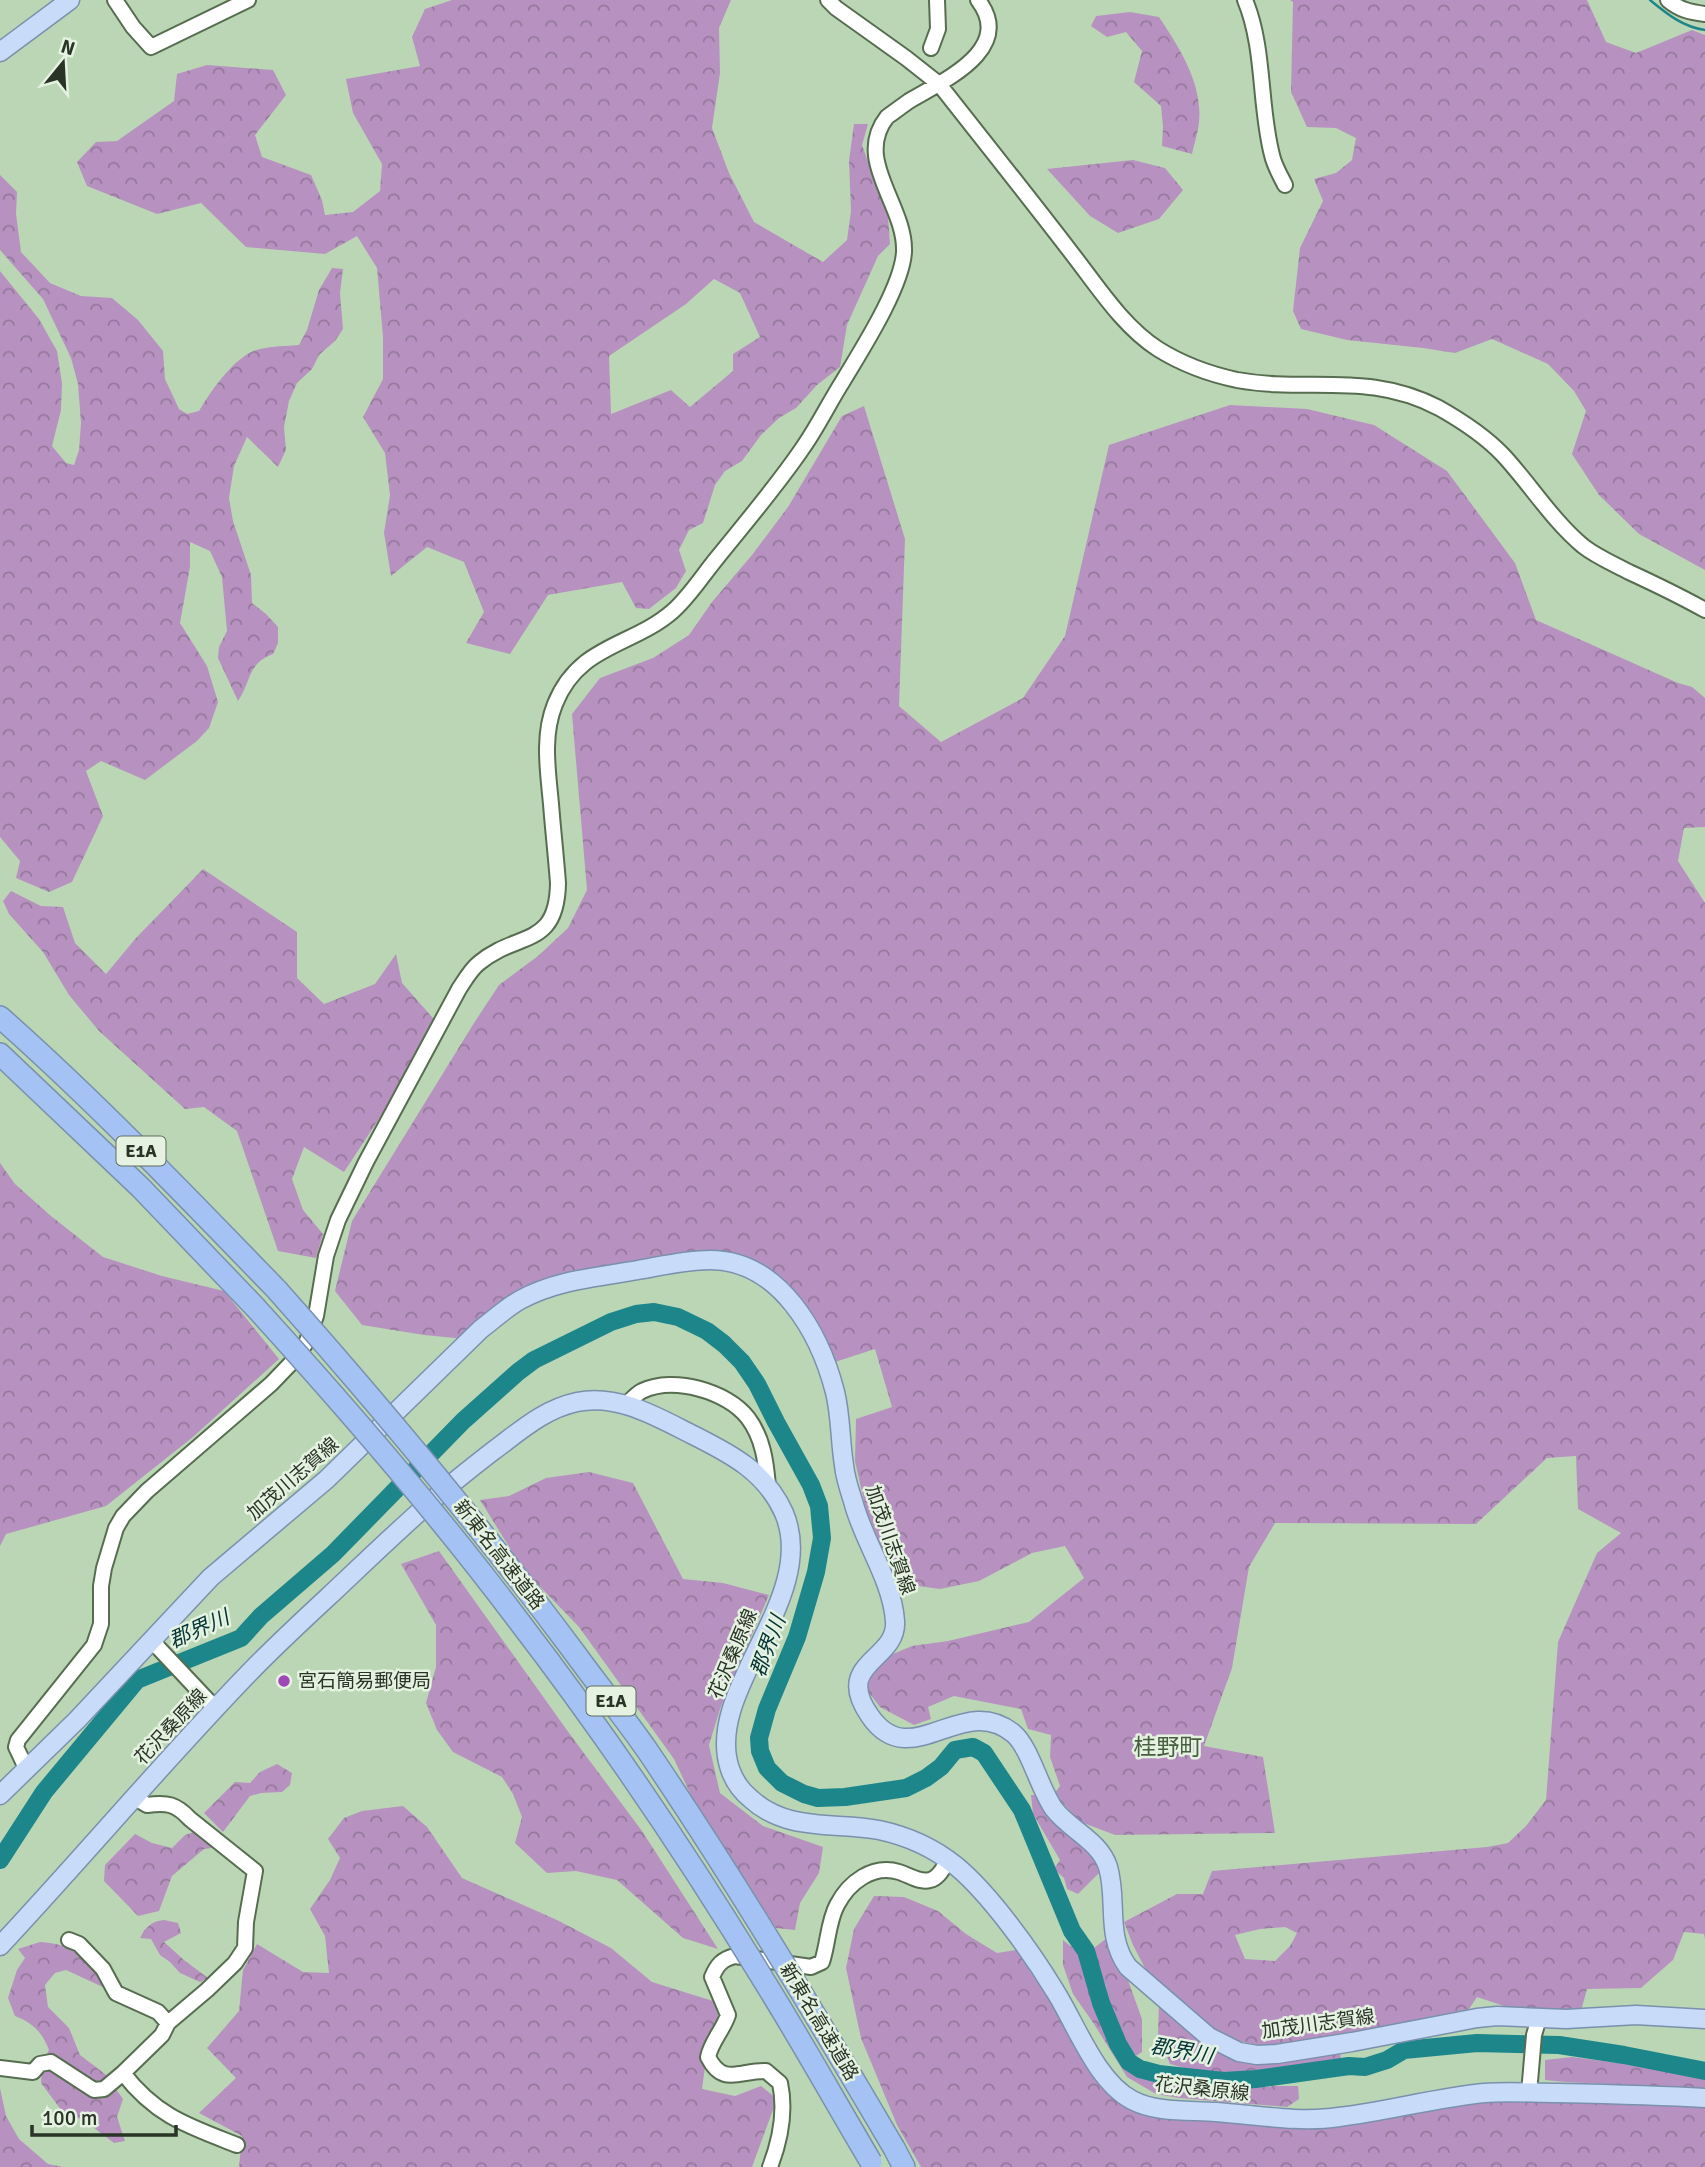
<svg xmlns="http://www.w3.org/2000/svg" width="1705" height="2167" font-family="Signika,'Noto Sans JP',sans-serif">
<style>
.forest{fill:url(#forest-crowns);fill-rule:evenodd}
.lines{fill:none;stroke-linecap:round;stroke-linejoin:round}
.stream{stroke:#1d868b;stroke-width:2.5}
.river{stroke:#1d868b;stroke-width:18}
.minor-casing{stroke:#566d50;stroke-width:18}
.major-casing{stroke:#7991ac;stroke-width:21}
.highway-casing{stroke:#7991ac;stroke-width:24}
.minor{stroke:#fff;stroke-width:14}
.major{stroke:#c8dbf8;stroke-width:18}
.highway{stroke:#a4c3f4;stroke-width:21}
.highway-bridge-casing{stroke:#7991ac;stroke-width:24;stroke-linecap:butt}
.highway-bridge{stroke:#a4c3f4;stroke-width:21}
.poi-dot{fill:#9f47b4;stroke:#e5f2e1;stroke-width:2.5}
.labels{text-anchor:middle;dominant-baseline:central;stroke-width:5;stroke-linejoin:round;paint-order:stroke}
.shield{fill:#e5f2e1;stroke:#616c5e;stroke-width:2}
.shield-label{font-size:18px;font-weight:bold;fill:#293326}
.street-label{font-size:19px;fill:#293326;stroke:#e5f2e1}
.poi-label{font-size:19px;fill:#293326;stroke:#e5f2e1;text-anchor:start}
.water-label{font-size:21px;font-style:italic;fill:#043436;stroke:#e5f2e1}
.quarter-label{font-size:23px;fill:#475e41;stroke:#e5f2e1}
</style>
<defs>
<pattern id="forest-crowns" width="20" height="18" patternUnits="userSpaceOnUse" patternTransform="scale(1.75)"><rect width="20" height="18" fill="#b792c0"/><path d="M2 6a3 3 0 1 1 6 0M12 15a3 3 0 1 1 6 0" fill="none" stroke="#95789c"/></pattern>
</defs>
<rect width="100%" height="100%" fill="#bbd6b5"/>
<path class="forest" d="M452,0H731L719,28L720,73L712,128L729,173L754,222L823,262L847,240L851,211L849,161L854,124H868L862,145L888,217L890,244L878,256L847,325L840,367L817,385L796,408L779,418L761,435L742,461L725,471L715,485L703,523L689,530L679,550L686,571L676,588L649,609L636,608L622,582L548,595L510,654L466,643L484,612L464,562L427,547L391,576L384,533L390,495L385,453L363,417L383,379V337L377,268L357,236L325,254L246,247L201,203L157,214L87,186L77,162L96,142L117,141L174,101L177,74L207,65L273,70L286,95L255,135L262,157L311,175L322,200L325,215L353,212L380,191L382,164L353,113L346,79L420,66L412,37L425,9ZM714,279L740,293L760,337L733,354V371L690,407L671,390L611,414L609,356L686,304Z
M1290,0H1587L1606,42L1636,53L1692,30L1705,35V570L1639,534L1599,495L1572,454L1586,411L1574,391L1548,364L1492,339L1455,353L1423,348L1347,340L1301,329L1293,311L1300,248L1323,201L1314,179L1336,173L1352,160L1356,138L1336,128L1307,127L1291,92L1293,2Z
M1130,12L1159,17C1179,47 1203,84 1199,122C1198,133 1194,144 1192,154L1162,146L1163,127L1161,106L1134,82L1142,51L1126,32L1107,37L1091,26L1096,16Z
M1133,160L1165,168L1183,190L1159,219L1118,233L1090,216L1047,169Z
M0,175L17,192L16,214L21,252L50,283L81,296L112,298L138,320L163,351L165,379L179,409L187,414L199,411C211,391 236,354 260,349C273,346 286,346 299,345L307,330L319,290L332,268L343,269L340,293L343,329L335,341L319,355L312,369L297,383L289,401L284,427L286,450L278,467L247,437L234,466L229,498L233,521L251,575L252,603L266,614L278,627V643L273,654C247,664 252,680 238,701L218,658L219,647L227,631L222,577L210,551L190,542V567L180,623L207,666L218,702L209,728L197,741L145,780L101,761L86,771L103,816L72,882L49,892L16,878L20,861L0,837V271L39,319L57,351L62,383L61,410L52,446L66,463L74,465L79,450L81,423L78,384L71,358L43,299L0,250Z
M1230,405L1307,409L1374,425L1447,471L1515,563L1536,620L1678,683L1692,687L1705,698V827L1684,828L1678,861L1705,903V1939L1704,1934L1684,1932L1673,1960L1641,1988L1587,1989L1581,2011H1519L1477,1997L1469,2009L1300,2044L1257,2045L1226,2038L1200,2019L1149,1976L1133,1945L1124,1922L1177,1894H1203L1212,1871L1487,1847L1508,1843L1526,1826L1546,1800L1558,1642L1597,1553L1621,1533L1578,1509L1576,1456L1547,1458L1476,1524L1275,1523L1249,1567L1232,1668L1204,1746L1263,1757L1275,1833L1115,1835L1081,1822L1054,1794L1060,1786L1050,1757L1051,1735L1028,1729L1021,1709L954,1696L928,1707L931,1719L914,1725L880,1707L867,1690L871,1674L888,1656L912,1646L948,1641L1029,1622L1084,1578L1065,1546L1032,1553L979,1581L940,1589L911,1585L886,1557L866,1510L855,1461L856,1419L892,1407L875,1349L835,1362L788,1283L755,1261L712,1251L658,1261L590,1270L466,1339L424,1335L362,1325L335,1291L352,1221L474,1023L499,985L538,956L568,928L587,890L572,714L600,678L653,658L689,635L712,602L752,555L788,507L842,416L864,406L905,539L899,706L941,742L1023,698L1065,636L1109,445ZM1285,1927L1297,1933L1290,1946L1275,1961L1245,1959L1235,1935L1260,1929Z
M203,869L297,932V978L324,1004L375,984L396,954L402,983L440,1026L344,1172L304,1147L292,1179L303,1210L323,1234L316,1258L278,1251L237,1131L204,1107L185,1109L99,1031L69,995L43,952L9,914L3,901L11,891L41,906L63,907L75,943L106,974L136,938Z
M0,1163L15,1184L51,1216L103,1257L162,1276L224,1291L279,1359L193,1437L106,1506L6,1534L0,1546Z
M589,1472L633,1483L683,1579L723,1583L769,1595L721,1706L709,1745L720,1793L763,1826L823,1847L819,1873L800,1903L795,1930L776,1928L696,1806L674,1759L579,1627L523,1569L480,1500L509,1496L546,1478Z
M439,1551L569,1733L642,1831L718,1949L683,1938L617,1880L576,1871L547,1873L515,1843L522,1817L513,1794L502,1777L453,1752L437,1730L426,1703L436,1667V1625L401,1564Z
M277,1764L292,1773L290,1785L282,1792L261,1793L250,1796L223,1832L204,1813L235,1782L250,1783L260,1772Z
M1031,1795H1035L1100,1866V1872L1078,1894L1067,1889L1064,1878L1054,1869L1060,1860L1033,1814Z
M403,1806L427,1827L462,1878L557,1920L611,1948L652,1982L713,2001L723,2029L706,2060L702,2089L735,2096L761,2086L777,2099L752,2167H239L242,2136L199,2113L236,2078L207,2048L239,2011L243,1970L257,1944L303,1972L329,1973L325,1936L310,1909L330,1880L340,1858L328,1839L344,1818L362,1811Z
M200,1830L219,1847L204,1849L172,1876L159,1911L138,1916L104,1881L105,1865L135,1834L152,1843L172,1848L185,1835Z
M874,1896L904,1897L938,1911L966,1934L997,1953L1016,1950L1055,2008L1095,2080L1125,2103L1314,2125L1486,2099L1705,2105V2167H921L897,2125L861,2038L846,1968L854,1929Z
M164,1920L178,1923L181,1933L164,1942L184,1960L208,1978L200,1982L180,1973L170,1962L160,1955L151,1939L140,1938C145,1928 151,1921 164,1920Z
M1107,1938L1113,1958L1125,1972L1142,2019V2052L1136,2056L1109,2014L1106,1986L1100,1974L1094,1948Z
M1063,1940L1078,1952L1105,2030L1133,2070L1147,2076L1248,2088L1274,2086H1298L1299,2099L1287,2107L1179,2098L1156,2094L1127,2077L1094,2024L1073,1994L1063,1965Z
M40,1942C72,1944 93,1956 105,1988L66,1970L55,1973L45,1985L48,2007L69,2028L80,2055L105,2074L123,2099L117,2117L125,2141L114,2143L85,2121L62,2111L41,2083L42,2064L49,2050C42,2032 33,2023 15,2016L8,1998L17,1970L25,1958L18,1949Z
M1159,2003L1224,2053H1340L1341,2059L1320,2066L1217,2077L1170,2064L1158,2035Z
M1572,2057L1705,2074V2089L1565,2082L1545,2080V2060Z
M0,2088L6,2116L19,2139L48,2164L63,2167H0Z"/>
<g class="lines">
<path class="stream" d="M1650,0C1667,14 1683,27 1705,30"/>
<path class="river" d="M0,1860L44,1792L137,1680L241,1638L261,1616L333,1554L463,1421L518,1372L534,1360L611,1322L636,1314L654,1312L678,1317L707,1331L724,1344L742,1362L757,1384L776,1422L811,1485L819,1506L822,1538L816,1572L797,1637L767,1709L759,1738L760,1751L767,1768L782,1783L804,1794L818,1798L845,1797L906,1788L926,1778L941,1767L955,1750L973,1747L984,1753L1022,1810L1072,1931L1086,1951L1101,2003L1118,2044L1129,2062L1140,2069L1159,2074L1224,2081L1256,2079L1349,2066L1365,2067L1387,2060L1404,2050L1477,2043L1559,2045L1624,2055L1705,2071"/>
<g class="minor-casing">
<path id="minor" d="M115,0L133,27L151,47L248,0
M828,0L836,8L906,58L939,84C983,140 1027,195 1070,251C1096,284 1122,326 1158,349C1182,364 1209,374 1237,380C1309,393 1368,371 1439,408C1462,421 1484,435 1503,455C1530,484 1552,520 1583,546C1597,557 1614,564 1629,572C1655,584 1680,596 1705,610
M1245,0C1265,48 1259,105 1272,155C1274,165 1280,175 1285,185
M1668,0C1680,10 1690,12 1705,14
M931,48L938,29L937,0
M626,1405C631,1400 636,1394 642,1391C674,1376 727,1391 748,1418C763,1438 766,1462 768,1486
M152,1641L216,1709
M26,1768L16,1747L18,1740L94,1645L101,1624V1586L104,1568L116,1528L123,1516L147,1491L271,1384L297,1357L307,1341L316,1316L326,1256L338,1220L366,1162L459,989C465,980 471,969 479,963C517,931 557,949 558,883C556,856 553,830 551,804C548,771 542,736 555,704C579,644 632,647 673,611C689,597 703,575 717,558C746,522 776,487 802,449C817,428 829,403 843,381C862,349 902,287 904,252C906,205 853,160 887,117C894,112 902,106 909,101C942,81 1016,50 978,0
M69,1940L79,1944L103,1969L116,1993L158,2012L168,2023
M0,2068L33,2072L40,2064L51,2062L94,2090L104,2089L123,2073L162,2035L168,2023L207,1990L235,1963L245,1948L246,1922L255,1871L190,1819C176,1804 167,1802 147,1805L135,1798
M123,2073C156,2116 188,2126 237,2145
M1529,2093L1534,2035L1539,2018
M770,2167C780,2141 786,2111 780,2083L766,2071C740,2070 723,2087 708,2057C711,2042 723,2030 728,2015L712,1977C717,1965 722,1959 735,1956L811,1967L822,1962C828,1944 828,1922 837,1905C849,1882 873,1864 899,1872C909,1875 919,1883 930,1880C939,1878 943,1868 948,1861"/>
</g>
<g class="major-casing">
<path id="major" d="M0,52L70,0
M0,1795L77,1720L211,1577L327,1479L481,1329C493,1320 506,1308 520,1300C556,1280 598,1277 638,1270C661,1266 686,1260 710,1260C780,1260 820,1334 835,1392C841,1416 840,1441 844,1465C845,1477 849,1489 853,1501C863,1541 892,1579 895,1621C898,1661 832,1662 870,1716C911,1776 963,1690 1014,1734C1030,1748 1040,1790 1054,1809C1070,1830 1100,1841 1108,1867C1118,1901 1105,1935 1128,1967L1209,2037L1239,2052L1257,2055L1277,2054L1352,2042L1477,2018L1497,2016L1566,2019L1636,2015L1705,2019
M0,1946C84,1856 163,1762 248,1674C274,1647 301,1622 328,1597C361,1566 393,1535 427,1505C448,1486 471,1468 493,1451C520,1431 544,1409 577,1402C618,1393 659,1418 693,1435C731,1454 766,1472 784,1513C820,1598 703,1690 730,1769C734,1781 741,1791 751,1799C787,1832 834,1822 879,1830C907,1836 934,1848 956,1866C990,1894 1032,1953 1055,1991C1076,2024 1096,2081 1132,2100C1156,2113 1190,2110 1216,2112C1257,2115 1299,2123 1339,2117C1388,2111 1435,2098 1484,2093C1508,2091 1533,2093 1558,2093C1607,2094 1656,2095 1705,2098"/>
</g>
<g class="highway-casing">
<path id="highway" d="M0,1017C97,1103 187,1197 277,1290
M0,1054L141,1188L255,1307
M894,2148L904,2167"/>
</g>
<use href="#minor" class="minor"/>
<use href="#major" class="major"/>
<use href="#highway" class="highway"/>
<g class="highway-bridge-casing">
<path id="highway-bridge" d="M277,1290C381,1407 481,1527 574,1652C598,1685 624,1717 647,1750C735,1880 815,2014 894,2148
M255,1307C347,1408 436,1511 518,1620C607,1736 690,1859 766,1984C802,2042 836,2103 871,2162"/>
</g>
<use href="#highway-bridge" class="highway-bridge"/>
</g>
<circle class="poi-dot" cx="284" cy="1681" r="7"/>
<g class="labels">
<g class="shield">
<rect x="116.5" y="1136.5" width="49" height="29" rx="5"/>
<rect x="586.5" y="1686.5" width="49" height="29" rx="5"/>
</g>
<g class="shield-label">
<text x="141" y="1151">E1A</text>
<text x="611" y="1701">E1A</text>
</g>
<g class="street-label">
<text transform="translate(293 1479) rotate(-41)">加茂川志賀線</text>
<text transform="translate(890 1540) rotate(71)">加茂川志賀線</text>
<text transform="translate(499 1555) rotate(52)">新東名高速道路</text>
<text transform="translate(733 1654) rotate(-67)">花沢桑原線</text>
<text transform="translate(171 1727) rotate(-47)">花沢桑原線</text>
<text transform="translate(819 2022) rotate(59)">新東名高速道路</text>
<text transform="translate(1318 2024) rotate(-8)">加茂川志賀線</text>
<text transform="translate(1202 2089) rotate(6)">花沢桑原線</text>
</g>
<g class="poi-label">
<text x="298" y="1681">宮石簡易郵便局</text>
</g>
<g class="water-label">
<text transform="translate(199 1629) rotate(-24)">郡界川</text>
<text transform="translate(768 1646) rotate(-70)">郡界川</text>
<text transform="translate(1182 2051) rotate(10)">郡界川</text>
</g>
<g class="quarter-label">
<text x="1168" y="1747">桂野町</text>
</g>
</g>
<g transform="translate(63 63) rotate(18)" stroke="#e5f2e1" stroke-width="5" paint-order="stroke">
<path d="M0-5L12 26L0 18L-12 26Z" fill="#293326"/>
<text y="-10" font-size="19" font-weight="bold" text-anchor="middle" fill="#293326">N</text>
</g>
<path d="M32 2125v10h144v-10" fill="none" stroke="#293326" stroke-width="3.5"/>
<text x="42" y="2125" font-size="21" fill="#293326" stroke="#e5f2e1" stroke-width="5" paint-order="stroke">100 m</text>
</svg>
